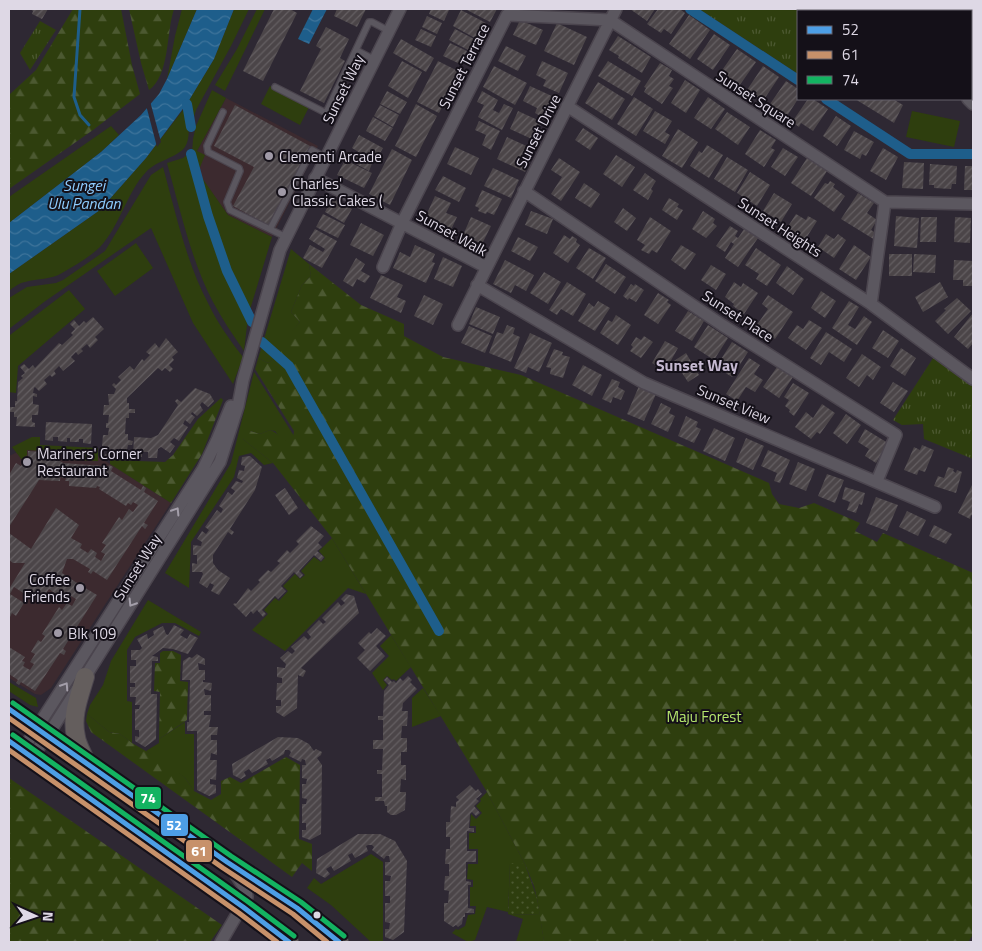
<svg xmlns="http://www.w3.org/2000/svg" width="982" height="951" font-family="'Titillium Web',sans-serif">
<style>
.commercial{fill:#3c2a2f}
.grass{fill:#2e3e0e}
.forest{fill:url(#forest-firs)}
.park{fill:url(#park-tufts)}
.garden{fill:url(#garden-dots)}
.water{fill:url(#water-waves)}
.pier{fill:#2e2833}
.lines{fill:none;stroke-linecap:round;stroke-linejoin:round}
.stream{stroke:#1e5e8b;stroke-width:3}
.canal{stroke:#1e5e8b;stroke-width:10}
.building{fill:url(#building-hatch)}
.service-casing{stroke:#4b454e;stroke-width:8}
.minor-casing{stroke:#4b454e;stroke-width:14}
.primary-casing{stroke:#4b454e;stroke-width:20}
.service{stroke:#5b575f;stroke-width:5.5}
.minor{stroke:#5b575f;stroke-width:11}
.primary{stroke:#645e5d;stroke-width:18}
.bus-1-casing{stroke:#141018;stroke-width:9}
.bus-2-casing{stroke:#141018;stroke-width:9}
.bus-3-casing{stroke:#141018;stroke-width:9}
.bus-1{stroke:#4d9ee5;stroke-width:5}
.bus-2{stroke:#c7916a;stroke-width:5}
.bus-3{stroke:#13b361;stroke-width:5}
.oneway{stroke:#a39ea9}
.poi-dot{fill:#a09aa7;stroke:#141018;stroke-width:2}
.bus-dot{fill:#ded8e5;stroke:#141018;stroke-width:2}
.labels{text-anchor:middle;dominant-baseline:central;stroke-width:4;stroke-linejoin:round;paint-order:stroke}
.street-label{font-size:15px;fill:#ded8e5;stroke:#141018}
.poi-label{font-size:15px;fill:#ded8e5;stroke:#141018;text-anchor:start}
.park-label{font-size:15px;fill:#b5e66d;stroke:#141018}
.water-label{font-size:16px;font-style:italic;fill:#8eccff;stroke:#141018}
.neighbourhood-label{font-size:16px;font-weight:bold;fill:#c5b9d1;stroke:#141018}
.line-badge{stroke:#141018;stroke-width:2}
.badge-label{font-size:14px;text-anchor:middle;font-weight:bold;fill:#fff}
</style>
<defs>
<pattern id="forest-firs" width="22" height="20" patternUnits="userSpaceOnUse" patternTransform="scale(1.25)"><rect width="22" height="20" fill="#2e3e0e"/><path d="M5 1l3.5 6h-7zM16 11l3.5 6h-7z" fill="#4c5931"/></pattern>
<pattern id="park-tufts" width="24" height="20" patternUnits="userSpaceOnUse" patternTransform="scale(1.25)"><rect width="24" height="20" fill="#2e3e0e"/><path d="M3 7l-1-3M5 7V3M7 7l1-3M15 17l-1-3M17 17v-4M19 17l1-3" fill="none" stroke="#4c5931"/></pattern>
<pattern id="garden-dots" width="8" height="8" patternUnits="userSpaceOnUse" patternTransform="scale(1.25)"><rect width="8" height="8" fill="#2e3e0e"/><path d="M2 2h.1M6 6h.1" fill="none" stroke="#4c5931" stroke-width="1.8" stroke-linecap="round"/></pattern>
<pattern id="water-waves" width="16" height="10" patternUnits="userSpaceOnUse" patternTransform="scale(1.25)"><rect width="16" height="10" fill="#1e5e8b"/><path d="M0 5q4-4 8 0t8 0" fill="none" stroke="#3e749b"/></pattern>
<pattern id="building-hatch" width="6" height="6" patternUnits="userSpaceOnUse" patternTransform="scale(1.25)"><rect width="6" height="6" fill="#4b4548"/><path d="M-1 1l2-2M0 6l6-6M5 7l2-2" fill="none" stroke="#645f62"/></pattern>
</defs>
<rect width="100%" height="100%" fill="#2e2833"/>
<path class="commercial" d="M226,98L318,146L272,237L228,215L197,172V151Z
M24,449L93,453L171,503L51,688L41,695L35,694L9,678V456Z"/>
<path class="grass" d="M182,9H197L167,79L175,36Z
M234,9H249L231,46L196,110L192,124L188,102L214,59Z
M257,9H265L225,91L215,85L237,49Z
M270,86L309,107L300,125L261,104Z
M212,90L226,98L197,151L205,155L198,172L228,215L272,237L249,313L228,270L210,216L192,154L193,139L196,126Z
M186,106C187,119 192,136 185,147C177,158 157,160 146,172C127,192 120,226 100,247C90,257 74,266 62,273C51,280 38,278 25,282C19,283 14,287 9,291V274L100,210L146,158Z
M912,111L960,121L954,147L906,137Z
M111,126L119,135L101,152L9,223V197Z
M188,154L206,217L225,272L248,317L244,351C233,335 222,319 213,302C191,260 180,209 167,163L183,158Z
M163,167C176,214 186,262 209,305C218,324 230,340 243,357L233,384L193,323L151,228L44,302L9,329V298L27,287L56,283L63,280L105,251L151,175Z
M136,243L153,268L115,296L97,271Z
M291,249L309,264L311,276L302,285L291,312L300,322L292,332L282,355L268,363L260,359L255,369Z
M69,290L85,309L18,366L16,393L9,392L10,335Z
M254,372L294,436L292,445L280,438L275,431L270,430L260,434L250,431L243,439L273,463L264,465L251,453L239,456L234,477L191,542L189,588L165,573L231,463Z
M32,437H40V445L98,448V461L70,460L61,452L27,450V455L22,460L12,447Z
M332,538L366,594L348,588L285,651L252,630L268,614L264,610L275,598L279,601L288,591L283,586L295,574L300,579L305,575L301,571L314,557L321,562L325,558L319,551Z
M148,600L201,632L199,636L175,623H162L135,637L127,650V701L132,702V743L120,734L109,732L87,714L90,705L103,685L111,661Z
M391,635L411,667L396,681L394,679L392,680L387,676L383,680L387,685L383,690L372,673L389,656L380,646Z
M9,682L36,698L38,707L30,705L9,691Z
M423,688L441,716L412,727V698Z
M185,722V734H194V791L185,778L146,751L159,743V739Z
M487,792L525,864H510L508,912L487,907L475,940L468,942L452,933L456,929L458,930L465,926L468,915L475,914L476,906H470V887H473V880L467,879L468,864H478V849H469V833H476V826H470L471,814L476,819L482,813L476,806L481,801L480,799Z
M371,854L383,862V942H371L331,905L307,888L314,878L321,884Z
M508,914L540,915L544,942H516L523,919Z"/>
<path class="forest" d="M73,9H121L132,65L140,94L93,130L9,189V95L36,70Z
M129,9H174C166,33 170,75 149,90L141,63Z
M309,264L361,305L404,324V336L443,357L521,375L769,483L772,494L779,504L799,508L814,503L860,523L855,531L877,542L883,533L973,573V935L968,942H544L537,898L534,886L525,864L487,792L332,538L273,463L243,439L245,432L250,431L260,434L270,430C277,432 282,440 292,444L294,431L255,369L260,359L268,363L281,355L280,345L300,322L291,312L302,285L311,276Z
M221,398L223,400L202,454L171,503L110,464V460L165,462L173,455L198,419Z
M163,651H173L181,655L180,681L188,682L187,720L159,739L160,692L154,691L155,663H160V653Z
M87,714L109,732L120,734L132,743L165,762L185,778L194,791L211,800L221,794V781L230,777L241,783L286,757L300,765L299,839L312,844V871L302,863L292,877L91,732L86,721Z
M9,778L222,925L210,942H163L159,940L158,942H9Z"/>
<path class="park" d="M699,9H883L887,11H798V74Z
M40,21L56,30L30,70L20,53Z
M935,355L973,387V459L924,439L923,424L902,425L893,420Z"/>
<path class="garden" d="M510,863L525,864L537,898L540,915L508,914Z"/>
<path class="water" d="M197,9H234L214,59L188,102L146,158L100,210L9,274V223L101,152L141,115L159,94L167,79Z
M313,9H327L309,44L298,39Z"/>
<path class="pier" d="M150,101L161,142L157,147L146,105Z"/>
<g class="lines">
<path class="stream" d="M80,9L74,97L80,115L89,125"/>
<path class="canal" d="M690,9L798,80
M826,99L910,154H973
M187,104L191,127
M191,154L208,216L227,271L252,322
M262,342L289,366L439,631"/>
</g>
<path class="building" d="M30,9H48L42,19L32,14L33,11Z
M274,9H290L297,13L263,81L243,71Z
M337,9H366L357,27L334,16Z
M431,9H446L449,10L444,21L429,14Z
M465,9H497L490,22Z
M630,9H655L647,21Z
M658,9H680L685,13L671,34L664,29L661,33L647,24Z
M937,9H973V54L971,53V11H936Z
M461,10L486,23L481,33L487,36L484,43L453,26Z
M689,15L710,30L690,59L669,44Z
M427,16L442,23L437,34L422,27Z
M520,20L543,30L536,45L513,35Z
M557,23L587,37L574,65L544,51Z
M326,27L349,39L340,58L345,61L324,103L300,91L321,49L316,46Z
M421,29L436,36L431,47L415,40Z
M455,29L474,39L468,50L449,40Z
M714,34L730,45L713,70L697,59Z
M618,36L651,57L642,73L618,58L619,56L609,50Z
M401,39L434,58L426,72L393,53Z
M450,43L467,51L460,64L443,56Z
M506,46L526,56L518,71L498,61Z
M737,49L756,62L737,89L718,76Z
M402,61L422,72L408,98L388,86Z
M438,61L460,72L439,113L417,102Z
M542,61L568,73L559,93L543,86L546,80L536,75Z
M608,61L641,81L632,96L598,76Z
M660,63L672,70L669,76L674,79L669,86L673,88L662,104L644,92L646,88L644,87Z
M494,66L527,83L515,105L483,87Z
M763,66L779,77L763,101L747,90Z
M685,80L700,90L686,113L671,103Z
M786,81L798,89V99L787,116L770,104Z
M598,82L625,99L612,120L585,103Z
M530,86L554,97L544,118L535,113L537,108L523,101Z
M387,91L407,102L400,114L380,104Z
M482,91L498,100L493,110L499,113L504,104L513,108L502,130L478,117L484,105L477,102Z
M634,97L653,109L636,136L617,124Z
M708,97L725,109L711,129L694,118Z
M808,99H813L828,109L813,131L801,123L799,127L792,122Z
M855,99H893L903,105L894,123Z
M416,104L437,116L416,157L395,146Z
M235,105L310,146L268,225L233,206L254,167L214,146Z
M380,105L399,115L393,127L374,116Z
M518,111L542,122L534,140L510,129Z
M655,111L672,121L665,132L670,135L665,144L643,131Z
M727,112L750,127L738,145L715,129Z
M836,116L851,126L837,146L823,136Z
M373,117L393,128L385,141L366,131Z
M479,121L500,131L491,150L482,145L486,135L475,130Z
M583,128L598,138L590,150L575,140Z
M678,129L698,142L682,168L662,156Z
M760,130L776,140L771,148L775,150L764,167L745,154Z
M854,131L874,142L866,156L862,154L860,159L844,150Z
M359,135L383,148L375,162L352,148Z
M507,137L535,150L525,172L497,159Z
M707,145L723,155L709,178L690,166L699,151L702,153Z
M455,147L479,158L471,175L447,164Z
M783,148L798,157L785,176L771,167Z
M883,148L898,157L886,180L870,171Z
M392,149L412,160L390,205L369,194Z
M357,153L373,161L369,171L352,162Z
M616,155L635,167L622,187L603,174Z
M727,157L748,170L735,192L714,179Z
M559,158L580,172L561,201L551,194L562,177L551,170Z
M807,158L827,171L811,196L791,183Z
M345,160L372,173L364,188L337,175Z
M904,162L924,163L923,189L902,188Z
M930,164L957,166L956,184H952L951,189L934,188V185H929Z
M965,166H973V190H964Z
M493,168L519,180L511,198L484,186Z
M750,172L770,185L757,206L737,193Z
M645,173L656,181L651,189L653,191L648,200L633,190Z
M443,176L466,188L459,202L435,190Z
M830,181L835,184L833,187L845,196L834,212L814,198L825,183L828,184Z
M584,183L600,194L591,208L575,198Z
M482,190L502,199L494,215L487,212L486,214L478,211L479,208L475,206Z
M774,193L792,204L781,222L763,211Z
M858,193L874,203L867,213L877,220L871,230L879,235L875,240L841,219Z
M435,196L451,203L446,213L457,217L450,232L424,220Z
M332,198L352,209L344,223L325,212Z
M669,198L679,204L677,207L683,210L677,220L662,210Z
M623,208L636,218L627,231L614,222Z
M531,211L553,219L547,234L525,225Z
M703,211L715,219L713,223L717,226L706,238L692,229Z
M323,214L345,225L338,238L316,227Z
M796,214L806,220L808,216L817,221L803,243L785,231Z
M896,216L919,218L917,248L894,246Z
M471,217L491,226L482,244L463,235Z
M650,217L671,231L657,253L652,250L649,254L641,250L645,245L637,240Z
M921,217H937L936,242H920Z
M955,217L971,218L970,243L954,242Z
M361,223L384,235L373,256L350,245Z
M730,226L738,231L735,236L738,238L744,229L758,238L738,267L725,258L734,244L731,242L725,252L716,246Z
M315,229L337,241L322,268L303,258L310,245L323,252L325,249L309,239Z
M826,234L834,239L838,234L846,240L834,258L818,247Z
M564,235L570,239L572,236L577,239L576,242L580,245L568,263L553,253Z
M518,237L538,247L530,261L511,251Z
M415,245L435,254L432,262L435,263L426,283L393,268L400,252L410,257Z
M681,245L696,254L685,270L671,260Z
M854,245L871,257L856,280L839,269Z
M589,248L606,258L593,279L576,268Z
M756,248L781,265L767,286L756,279L759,274L745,265Z
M889,254H912V276H889Z
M914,254L936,255L935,273L913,272Z
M443,257L462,266L453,287L434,279Z
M356,258L365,264L361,271L370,276L365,283L357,279L353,287L343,281Z
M505,260L534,275L526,291L515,285L511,293L493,284Z
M954,260L973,261V286H963V280H953Z
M606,264L626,277L615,294L595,281Z
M711,265L726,274L716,290L701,280Z
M787,266L804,279L793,295L776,283Z
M544,272L561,282L548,304L530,293Z
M381,275L403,285L397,297L406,301L401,313L370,298Z
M567,282L586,294L573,316L561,309L557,315L549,310Z
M734,282L741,287L743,283L758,293L744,314L733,306L734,304L725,297Z
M940,282L948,297L923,312L915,297Z
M631,284L634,286L635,284L644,290L636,302L629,298L628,300L623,296Z
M821,291L836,301L825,318L811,308Z
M658,293L669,300L667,302L671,305L658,324L644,315Z
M424,295L443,304L433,325L414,316Z
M768,295L793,312L775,339L756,326L768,309L762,304Z
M957,298L971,311L948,334L935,321L946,310L944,309Z
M598,301L610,308L595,331L578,321L589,303L594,307Z
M849,301L859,307L848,325L855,329L864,316L872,322L857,345L832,328Z
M476,307L500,317L493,334L469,324Z
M688,311L704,321L692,341L675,331Z
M973,313V343L968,349L954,337Z
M616,315L631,325L618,345L600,333L608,320L612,322Z
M93,317L104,329L95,337L98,340L90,348L87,344L81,349L83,351L78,355L76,352L71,357L75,361L63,371L59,366L54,371L56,374L52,377L50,375L44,380L47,384L39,391L35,387L34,388L33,393L37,394V397L33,396V404L39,405L38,415H32V422L35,423V427L16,426L17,417H14V412H9V407H15V401H17L18,382L23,378L21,376L25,373L20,367L24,364L29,369L33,365L35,368L59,343L62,345L73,335L71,333L75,329L70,324L74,320L79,326L84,321L86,323Z
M809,320L822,328L806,350L788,338L797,325L803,329Z
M507,325L515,328L513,334L520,337L511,362L489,353L497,332L503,334Z
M708,325L728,338L714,360L694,347Z
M469,326L492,336L485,353L461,343Z
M883,330L899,341L888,358L872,348Z
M826,332L852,349L844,362L829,352L821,365L810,358Z
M530,333L552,343L539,372L528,367L526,373L514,368Z
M644,336L653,342L641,358L630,351L633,347L631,345L636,337L641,340Z
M166,338L178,352L172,357L174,360L169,365L173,369L170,372L165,368L162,371L158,368L127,398V403H129V409H135V413H129V418H126L125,434H128V440L133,441L132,445H128L127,450H123V458L104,457L105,454H107L108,447L102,446L103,435H108L109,428H106V423H108L109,415H103L104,405H109L108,394H114L116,389L112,385L114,383L116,385L121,380L118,377L130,366L134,370L142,359L144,361L150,355L146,352L155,343L159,348Z
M665,341L678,348L665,371L652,363Z
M732,342L748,352L732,377L716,367Z
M901,348L916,358L905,376L890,366Z
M554,349L563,352L562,355L570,357L563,378L550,374L551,368L546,367Z
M686,353L699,375L688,382L674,361Z
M862,354L881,367L873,380L867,375L859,387L846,378Z
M749,358L760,365L754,374L763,380L755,392L746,387L737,401L726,394Z
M583,365L602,375L592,396L572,385Z
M777,367L793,377L779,398L763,387Z
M612,379L620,382L618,387L625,391L621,400L613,397L611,403L602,399Z
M893,382L908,391L894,412L880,403Z
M793,383L809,393L794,416L789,412L790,410L785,406L789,400L784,397Z
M639,386L656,394L644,421L627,414Z
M195,388L210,394L214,401L208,407L202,402L200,405L203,410L197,416L192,412L191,414L195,417L190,424L185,420L183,424L188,427L179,441L174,438L170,442L175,446L170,453L161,447L158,449L157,458H148V452H142V457L133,456L134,437L151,438L158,435L178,405L175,401L177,399L181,402Z
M661,403L671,408L669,413L675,416L668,432L651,424Z
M822,404L835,413L820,434L817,432L811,439L795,427L806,412L813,418Z
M846,414L861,425L847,444L833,433Z
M686,416L698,422L696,427L701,429L694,443L678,436Z
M46,422L92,424L91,444L83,443V439H79V442H70V438H67V442L58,441V437H53V441L45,440Z
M714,428L735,438L725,461L703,451Z
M865,429L888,443L876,463L865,456L869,449L858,442Z
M746,438L764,446L753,470L736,462Z
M922,445L934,450L925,472L919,470L917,475L904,470L914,447L920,450Z
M768,450L790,460L780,483L774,481L777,473L761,466Z
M28,451L58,453L57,459L63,463L104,466L107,468L109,465L113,467L111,471L141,490L143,486L146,488L144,492L158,501L144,523L148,525L145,529L142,526L107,580L93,571L91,574L88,572L90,569L73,559H67L62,573L80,585L82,582L84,583L82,586L97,595L63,649L66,651L64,655L60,653L35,691L21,682L19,685L16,683L18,680L9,674V647L25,657L22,661L25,662L23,666L30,670L34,664L30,662L35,654L31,652L38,640L41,642L45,636L42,634L59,607L62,610L67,603L72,606L76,599L71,596L69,600L66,598L64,600L49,589L39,603L14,587L10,594L24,603L16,616L12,613L9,619V589L25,563H13L9,560V533L31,549L56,508L79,525L71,538L82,544L80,548L88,553L91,549L97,553L95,557L101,561L105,554L101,552L106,545L102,543L119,517L122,520L129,509L133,512L138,505L133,502L131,505L128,503L126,506L99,489L100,487L97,486L96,488L69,486V481H65L66,478H62L63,469H61L60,481L39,480L9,527V475L16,463L21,466L28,457Z
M250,456L262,467L255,490L230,529L234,532L232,535L228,532L213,555V563L218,570L230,578L219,595L211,591L214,585L210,583L207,588L199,583L203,574L202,572H192V563L197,564V555H193V545L201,546L202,542L197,539L202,531L206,534L209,530L205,527L217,510L221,513L223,509L219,506L228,492L232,495L235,491L231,488L236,481L242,483L243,481L237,478L239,470L244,471L245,466L241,465L242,457Z
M798,462L815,469L806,491L789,484Z
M948,467L954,469L953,471L956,473L957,470L962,472L956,493L934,486L938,476L944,478Z
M827,474L844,480L835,503L818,496Z
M973,483V516L971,515L970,519L958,513Z
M845,487L865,493L862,505L859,504L856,513L847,510L850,502L842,499Z
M285,488L298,508L289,515L275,495Z
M876,497L898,505L887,531L866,523Z
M907,511L926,520L918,536L899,527Z
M934,525L952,534L946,544L929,536Z
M311,526L324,536L318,543L322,547L317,551L324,557L321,561L314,555L299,571L303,575L300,578L294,572L281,586L286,591L278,599L275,596L262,610L266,614L263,617L257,610L253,614L251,611L246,617L233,604L235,603L236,604L248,588L251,591L260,582L258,580L268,570L271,572L280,563L277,561L287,550L290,553L299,544L296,541Z
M346,594L354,596L359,613L301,668L306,671L303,677L298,675L297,708L284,717L276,712V706H281V700H276L277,683H282V678L277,677V667L285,668L286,664L280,658L288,651L292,654L295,651L291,647L304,636L308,640L311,637L307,632L319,620L323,624L326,622L322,618L338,602L341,606L345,603L341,599Z
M174,625L184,630L180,635L187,639L190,634L198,638L188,654L173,649L163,648L152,656L158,657V661H152L151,694H157L156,739L145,747L135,741V736L139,737V730H135V709H139L140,705H135L136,697H130V687H135V683H130V666H136V660H131V650H140L142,648L137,639L147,634L148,639L154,635L153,631L163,626L166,634L168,635Z
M377,628L386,636L376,646L385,656L370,671L357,658L365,650L358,643L369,632L371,634Z
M197,654L205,659V665L198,663L199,670H205V680H203V682L212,683L211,691L204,689L205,695H211V711H204V715H211L209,727H218L217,735H211V740H217V755L211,753L210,760H217L216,780L210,779V784L216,785V793L209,796L197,790V731H187V722H189L190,680H182L183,661L189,657L192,658Z
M408,676L412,680L410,682L417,689L403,703L402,711H408L407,726H402L401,738H407V752H401V765H406V780L401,779L400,792H406L405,810L396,815H391L387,812V806H385L384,801H375V797H382V774H377V770H382L383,749H373V740H383V720H378V716H383L384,691L389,685L384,680L387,677L392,682L394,681L396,683L400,678L403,681Z
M278,737L298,738L309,744L314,751L316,749L322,752L321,755L317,758L322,765L321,834L310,840L302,837V830H306V823H302V804H306L307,799L302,798V784H306L307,779L302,778V765H306L305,760L302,759L301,762L289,756L291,752L289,750H285L284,754L272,761L270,758L266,760L268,764L252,773L249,769L244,772L246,776L241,779L233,775L232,764Z
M470,785L476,791L478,789L482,794L476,799L479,801L474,806L480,813L476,816L472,812L470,814L469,828H474V832L467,831V851H476V862H466V881L471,882V885H468V908L474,909V913H465V917H463L462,924L458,927L456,925L453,927L444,921V903H448L449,891L444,890L445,876H449V864H445L446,849H450V837H446V822H450L451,806L456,807V802L459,800L456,797Z
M358,834H380L395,841L407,861L404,932L393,940L385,937V929H389L390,923L385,922V903H390V896H385V881H390L391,876L385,875V862H390L389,856H386L384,859L372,850L374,847L372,845H368L366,846L368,851L355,858L352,853L348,855L351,861L334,871L331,866L326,869L330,874L325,878L316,873L317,859Z"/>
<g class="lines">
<g class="service-casing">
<path id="service" d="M356,50L375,60
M275,87L326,113L369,22H372L389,31
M223,112L207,146L208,152L239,168L240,171L227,202L230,210L286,237
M270,229L312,150L326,158"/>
</g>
<g class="minor-casing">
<path id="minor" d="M883,9L887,11
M610,20L885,202L973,204
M971,59L973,60
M968,99L973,104
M567,106L871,304L973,379
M315,178L486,267
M524,191L722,325L896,435L877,481
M383,267L402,223L507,15L610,20
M477,285L644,383L935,507
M871,304L885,202
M458,325L616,9
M22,751L203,469L217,440L231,406
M31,758L48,735L85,677L220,462L238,406L243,380L280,250L400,9
M221,942L247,897L246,890L232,869"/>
</g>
<g class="primary-casing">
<path id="primary" d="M85,677C79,697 71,716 76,737C77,745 83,754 86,763
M9,709L227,862L297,908L339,942
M9,741L138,834L243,907L289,942"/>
</g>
<use href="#service" class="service"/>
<use href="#minor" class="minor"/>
<use href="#primary" class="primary"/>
<g class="bus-1-casing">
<path id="bus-1" d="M9,709L227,862L297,908L339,942
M9,741L243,907L289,942"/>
</g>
<g class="bus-2-casing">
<path id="bus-2" d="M9,718L223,868L293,914L327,942
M9,750L239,913L277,942"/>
</g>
<g class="bus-3-casing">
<path id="bus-3" d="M13,703L231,856L301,902L344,936
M13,735L247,901L294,936"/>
</g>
<use href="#bus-1" class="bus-1"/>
<use href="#bus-2" class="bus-2"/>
<use href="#bus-3" class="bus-3"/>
</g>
<defs><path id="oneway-chevron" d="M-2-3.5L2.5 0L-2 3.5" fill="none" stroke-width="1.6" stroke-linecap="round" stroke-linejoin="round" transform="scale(1.25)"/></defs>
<g class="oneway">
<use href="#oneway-chevron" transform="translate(176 511) rotate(-58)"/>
<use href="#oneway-chevron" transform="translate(132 603) rotate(122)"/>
<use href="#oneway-chevron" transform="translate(65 686) rotate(-57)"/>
</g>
<g class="poi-dot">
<circle cx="269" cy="156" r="5"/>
<circle cx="282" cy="192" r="5"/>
<circle cx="27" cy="462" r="5"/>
<circle cx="80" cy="588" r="5"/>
<circle cx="58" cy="633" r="5"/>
</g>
<circle class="bus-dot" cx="317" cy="915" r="4.5"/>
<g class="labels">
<g class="street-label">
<text transform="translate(464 66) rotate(-63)">Sunset Terrace</text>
<text transform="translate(343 89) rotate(-64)">Sunset Way</text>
<text transform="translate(756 99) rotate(33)">Sunset Square</text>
<text transform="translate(538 131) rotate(-63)">Sunset Drive</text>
<text transform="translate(780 227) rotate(33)">Sunset Heights</text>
<text transform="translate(452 233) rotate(29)">Sunset Walk</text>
<text transform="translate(738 316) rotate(33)">Sunset Place</text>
<text transform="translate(734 404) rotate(23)">Sunset View</text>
<text transform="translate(137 567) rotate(-58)">Sunset Way</text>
</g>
<g class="poi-label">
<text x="279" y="156">Clementi Arcade</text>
<text x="292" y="183">Charles'<tspan x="292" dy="17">Classic Cakes (</tspan></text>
<text x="37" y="453">Mariners' Corner<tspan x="37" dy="17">Restaurant</tspan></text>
<text x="70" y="579" text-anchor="end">Coffee<tspan x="70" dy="17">Friends</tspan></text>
<text x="68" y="633">Blk 109</text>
</g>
<g class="park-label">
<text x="704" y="716">Maju Forest</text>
</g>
<g class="water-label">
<text x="84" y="185">Sungei<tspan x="84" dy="18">Ulu Pandan</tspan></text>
</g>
<g class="neighbourhood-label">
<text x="697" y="365">Sunset Way</text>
</g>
</g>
<g class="line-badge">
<rect x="134" y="786" width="28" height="24" rx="5" fill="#13b361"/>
<rect x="160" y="813" width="29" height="24" rx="5" fill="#4d9ee5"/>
<rect x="185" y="839" width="28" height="24" rx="5" fill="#c7916a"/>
</g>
<g class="badge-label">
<text x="148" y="803">74</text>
<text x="174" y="830">52</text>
<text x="199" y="856">61</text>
</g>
<rect width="982" height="951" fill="none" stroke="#ded8e5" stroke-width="20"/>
<rect x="797" y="10" width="175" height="90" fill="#141018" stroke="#65606a"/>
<rect x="807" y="26" width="25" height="8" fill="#4d9ee5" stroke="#65606a"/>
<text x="842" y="35" font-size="15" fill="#ded8e5">52</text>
<rect x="807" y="51" width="25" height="8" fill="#c7916a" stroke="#65606a"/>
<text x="842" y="60" font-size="15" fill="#ded8e5">61</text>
<rect x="807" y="76" width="25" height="8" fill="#13b361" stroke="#65606a"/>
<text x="842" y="85" font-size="15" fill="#ded8e5">74</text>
<g transform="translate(35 916) rotate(93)" stroke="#141018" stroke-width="4" paint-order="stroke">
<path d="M0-4L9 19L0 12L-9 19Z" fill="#ded8e5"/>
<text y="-8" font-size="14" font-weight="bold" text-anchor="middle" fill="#ded8e5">N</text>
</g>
</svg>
